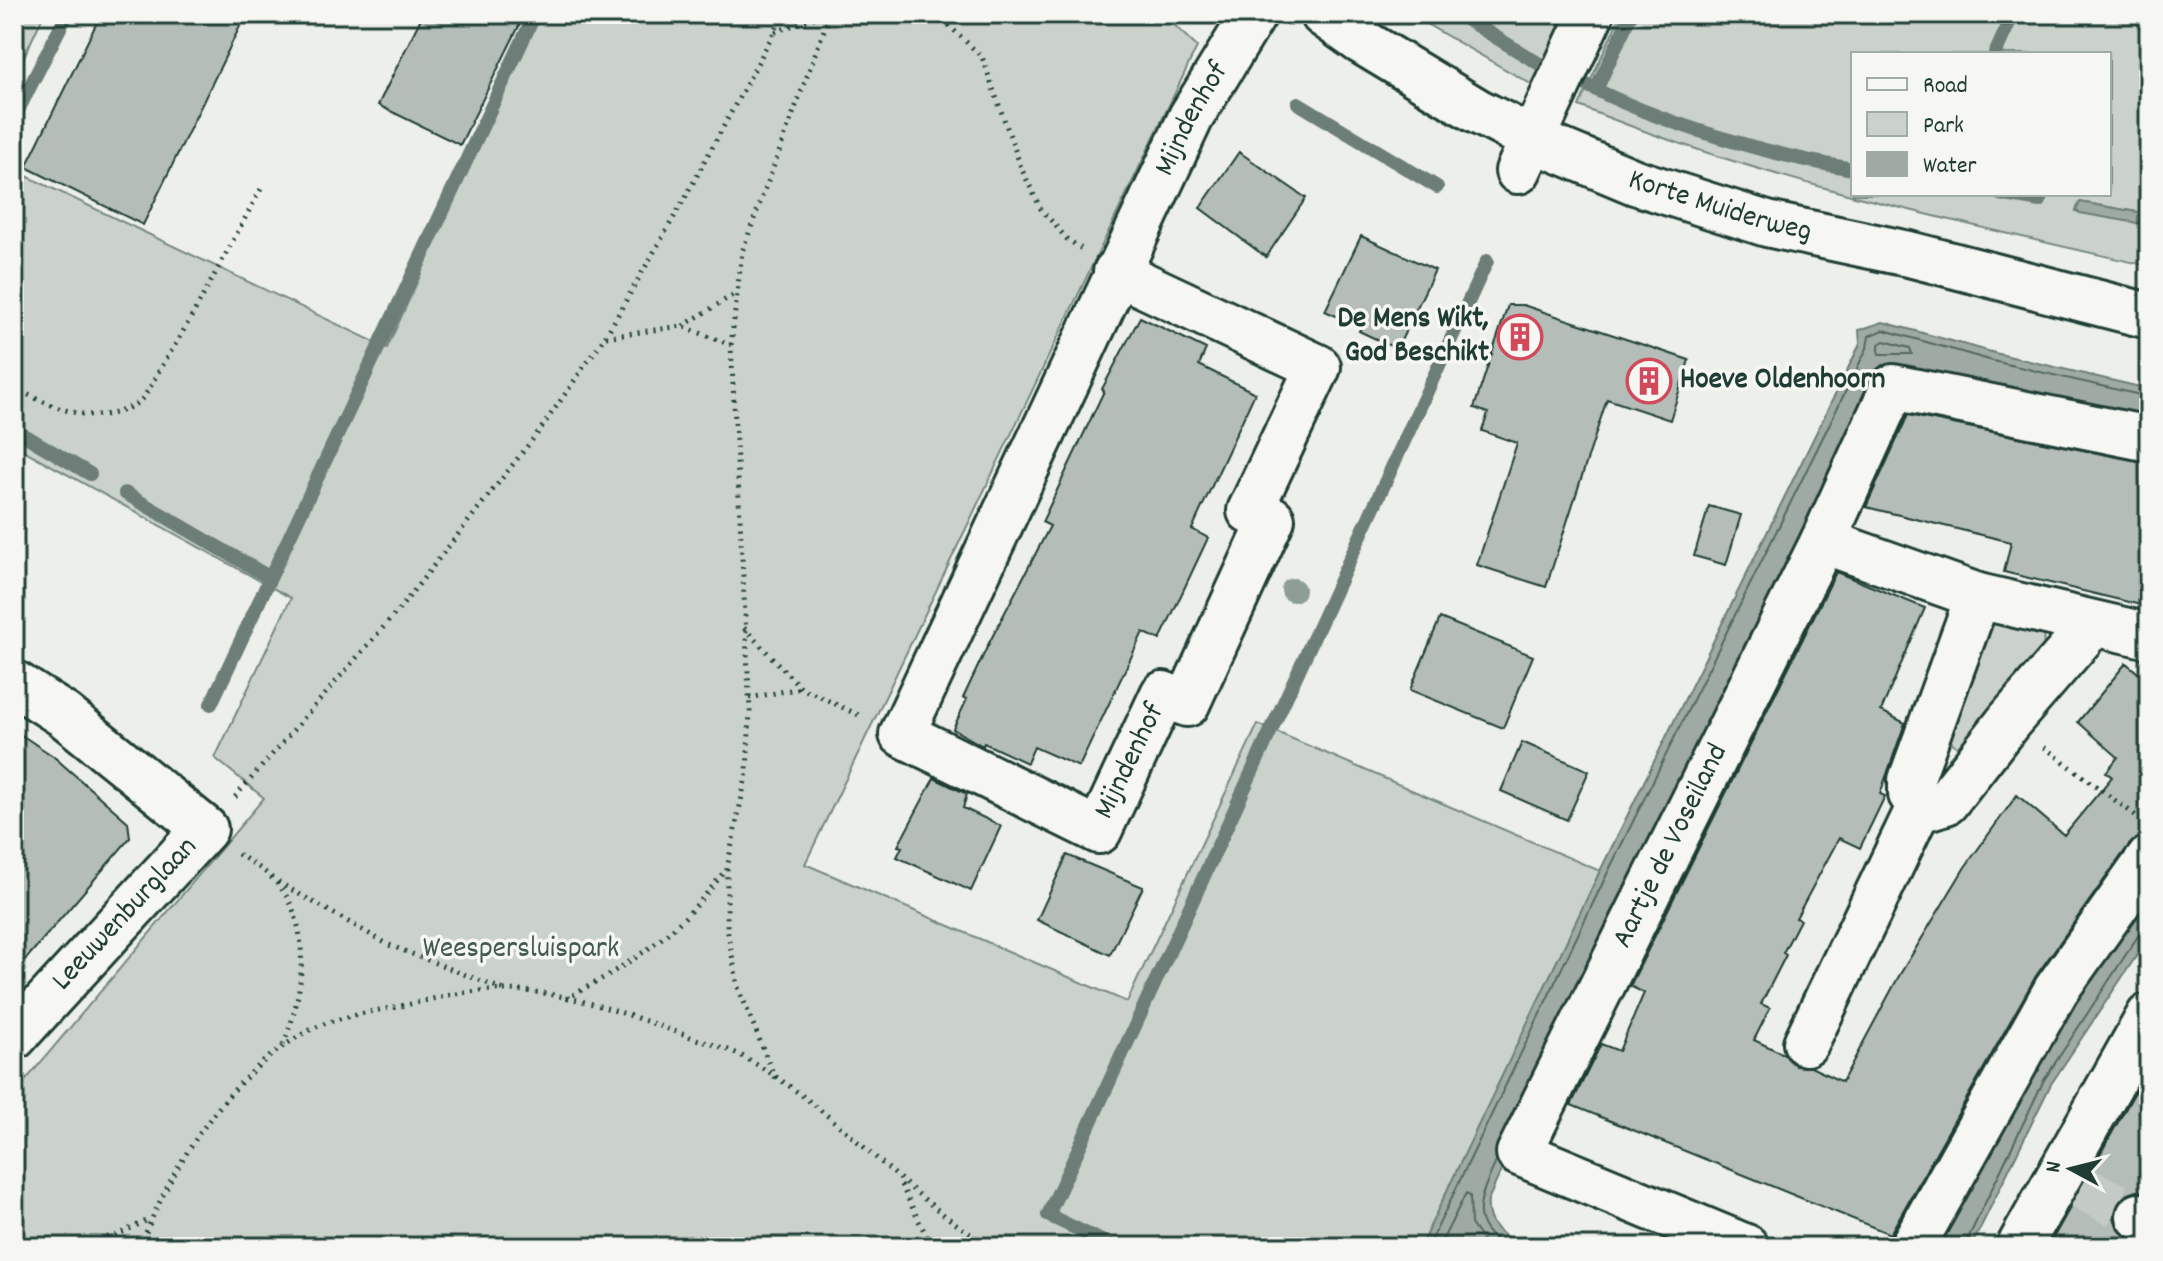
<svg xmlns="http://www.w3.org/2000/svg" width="2163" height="1261" font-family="Dekko,sans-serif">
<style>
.green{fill:#cbd2cc;stroke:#758880;stroke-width:2;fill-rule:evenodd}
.water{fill:#9faaa4;stroke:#6c7e77;stroke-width:2}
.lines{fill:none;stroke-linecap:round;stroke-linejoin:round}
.shore{stroke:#526961;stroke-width:2}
.stream{stroke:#6c7e77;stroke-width:14}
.building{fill:#b4bdb8;stroke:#1f3d34;stroke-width:2}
.minor-tunnel{stroke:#c4cbc6;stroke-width:44;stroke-dasharray:44 22;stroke-linecap:butt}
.minor-casing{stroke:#1f3d34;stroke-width:50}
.major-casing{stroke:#1f3d34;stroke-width:50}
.path{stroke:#1f3d34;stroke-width:5;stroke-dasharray:2 6;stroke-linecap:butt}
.minor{stroke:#f6f6f2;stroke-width:44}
.major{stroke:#f6f6f2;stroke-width:44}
.tree{fill:#8e9e96}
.labels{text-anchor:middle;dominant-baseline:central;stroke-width:7;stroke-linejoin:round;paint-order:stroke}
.street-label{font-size:30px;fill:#1f3d34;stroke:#f6f6f2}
.poi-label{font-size:30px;font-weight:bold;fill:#1f3d34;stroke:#f6f6f2;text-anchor:end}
.park-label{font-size:30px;fill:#415b52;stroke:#f6f6f2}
</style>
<rect width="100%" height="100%" fill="#edefea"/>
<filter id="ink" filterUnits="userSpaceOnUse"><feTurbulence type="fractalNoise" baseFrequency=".0125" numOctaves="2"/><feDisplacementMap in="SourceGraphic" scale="16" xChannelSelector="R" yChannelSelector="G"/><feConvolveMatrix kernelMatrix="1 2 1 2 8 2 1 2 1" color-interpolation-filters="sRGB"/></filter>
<g filter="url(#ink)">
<path class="green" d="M14,14H44L14,78Z
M540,14H1163L1197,47L805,864L1127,1002L1258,724L1600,871L1438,1247H14V1094L264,798L215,758L291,598L14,445V170L387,348Z
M1409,14H1579L1543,91Z
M1621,14H2149V214L2080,202L2076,210L2149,225V266C1956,222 1763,181 1579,106ZM1853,54H2109V194H1853Z
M1998,620L2043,633L2044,647L1966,747L1959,749L1948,739L1990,627Z"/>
<path class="water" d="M2080,202L2149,214V225L2080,213L2076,211Z
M1883,322L1995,353L2149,389V431L1890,370L1554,1053L1488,1200C1485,1227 1504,1236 1525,1247H1420L1600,871L1860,344L1859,330Z
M2149,875V937L2051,1084L1971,1247H1928Z"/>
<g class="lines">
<path class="shore" d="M1884,341L1910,348L1912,354H1879V344Z
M1497,1160C1481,1195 1464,1224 1507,1247
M1428,1247L1607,874L1867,348L1869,336L1884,330L1993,361L2149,397
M1439,1247L1466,1193L1470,1196L1471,1224L1487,1247
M1964,1247L2044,1080L2138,936L2149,932"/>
<path class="stream" d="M1458,14L1546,68
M1995,54L2013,14
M1583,83C1658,123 1769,155 1853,169
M1596,90L1631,14
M1298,103L1437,187
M14,118L67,14
M2000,194L2040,201
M14,429L90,474
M125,493L269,577
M211,704L535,14
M1114,1247L1048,1215L1487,261"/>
</g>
<path class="building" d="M101,14H246L143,225L26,167Z
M423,14H525L460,145L378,105Z
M1239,152L1306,198L1266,257L1200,208Z
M1361,236L1435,270L1397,349L1359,331L1361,327L1325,311Z
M1508,305H1523L1689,360L1670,420L1607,399L1546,587L1477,565L1517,443L1482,431L1488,413L1474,408Z
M1140,317L1206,349L1199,365L1255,393L1192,529L1208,538L1160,640L1143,632L1079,767L1034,747L1027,763L984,743L983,746L953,729L967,699L963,698L989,643L1050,526L1042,522L1104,391L1102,389Z
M1908,415L2149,463V607L2004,572L2011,542L1866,507Z
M1709,506L1741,515L1726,565L1694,556Z
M1836,572L1925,608L1881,711L1905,723L1880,794L1885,796L1860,848L1839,838L1796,918L1800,920L1783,953L1786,955L1761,1004L1770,1008L1754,1040L1784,1054L1796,1066L1811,1067L1842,1082L1899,976L1965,867L2017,795L2064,835L2112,777L2106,772L2118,757L2078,722L2126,663L2149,682V834L2138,837L2129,845L2036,976L1890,1234L1571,1105L1601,1044L1619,1051L1644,993L1630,986Z
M1440,618L1533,656L1503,728L1410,690Z
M14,730L53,756L128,822L130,838L14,973Z
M1522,742L1589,771L1567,820L1501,791Z
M934,778L967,794L963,808L1001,826L971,891L897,857L902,847L898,846Z
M1067,855L1143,887L1110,955L1037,920Z
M2149,1067V1193L2137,1191L2126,1195L2116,1206L2114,1217L2118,1229L2128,1238L2123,1247H2048Z"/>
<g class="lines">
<path class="minor-tunnel" d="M2078,1186L2139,1216"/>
<g class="minor-casing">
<g id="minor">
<path d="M1518,171L1591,14"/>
<path id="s1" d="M1116,272L1318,367L1250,511L1272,519L1187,704L1163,694L1099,831L902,734L1191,117L1254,14"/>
<path d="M1823,541L1978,596L2149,636"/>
<path d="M1978,596L1911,780V794L1926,808L1946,802L2009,721L2093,624"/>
<path d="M14,683L64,715L205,829L14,1037"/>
<path d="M1806,1043L1920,805"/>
<path d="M2139,1216L2149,1221"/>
<path id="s2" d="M1746,1247L1519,1153L1823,541L1893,387L2149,439"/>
<path d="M1912,1247L2056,990L2149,859"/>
<path d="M2019,1247L2149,1016"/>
</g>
</g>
<g class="major-casing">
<g id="major">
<path id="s3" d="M1323,14L1361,41L1477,111L1532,139L1635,182L1767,224L1913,255L2149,316"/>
</g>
</g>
<path class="path" d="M937,14L982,57L1022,170L1041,209L1067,239L1082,249
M775,32L824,14
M683,326L736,293
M606,337L682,326L731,345
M14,388C51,406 97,430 137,403C147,397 154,378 161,368C197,310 228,249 261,189
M744,628L801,688L861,716
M749,698L801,688
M2044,747L2139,818
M235,797L401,607L540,430L605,337L685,198L784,14
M238,854C250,862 263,869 273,879C316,921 303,1002 281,1049
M278,882L389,945L507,991
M566,999C639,958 675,937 726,869
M775,1078L738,987L727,928V868L747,772L750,711L731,345L742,252L830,14
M901,1185L932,1247
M68,1247L117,1235L150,1219
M140,1247C172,1165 228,1074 308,1031C333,1018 368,1012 396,1007C423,1002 451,993 479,991C549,984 621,1012 685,1035C703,1042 725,1047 742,1056C835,1107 900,1192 991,1247"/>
<use href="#minor" class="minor"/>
<use href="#major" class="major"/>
</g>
<circle class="tree" cx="1293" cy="590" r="12"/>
</g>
<defs>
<g id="building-ring" transform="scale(2.3)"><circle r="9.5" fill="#f6f6f2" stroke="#d1495b" stroke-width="1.5"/><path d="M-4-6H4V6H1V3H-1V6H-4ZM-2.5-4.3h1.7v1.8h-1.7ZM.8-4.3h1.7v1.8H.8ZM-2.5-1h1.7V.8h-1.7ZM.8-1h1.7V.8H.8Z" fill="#d1495b"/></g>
</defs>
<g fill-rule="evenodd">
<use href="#building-ring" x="1520" y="337"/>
<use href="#building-ring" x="1649" y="381"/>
</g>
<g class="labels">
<g class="street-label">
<text stroke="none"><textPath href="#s1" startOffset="1686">Mijndenhof</textPath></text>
<text stroke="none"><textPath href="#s3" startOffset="444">Korte Muiderweg</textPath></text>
<text transform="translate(1131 762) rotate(-64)">Mijndenhof</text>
<text stroke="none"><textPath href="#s2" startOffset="588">Aartje de Voseiland</textPath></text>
<text transform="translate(126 915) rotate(-47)">Leeuwenburglaan</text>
</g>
<g class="poi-label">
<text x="1489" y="320">De Mens Wikt,<tspan x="1489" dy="34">God Beschikt</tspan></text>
<text x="1680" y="381" text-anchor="start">Hoeve Oldenhoorn</text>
</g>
<g class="park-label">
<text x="521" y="950">Weespersluispark</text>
</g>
</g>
<rect width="2163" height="1261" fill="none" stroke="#f6f6f2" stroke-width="48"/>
<rect x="24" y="24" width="2115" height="1213" fill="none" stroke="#1f3d34" stroke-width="3" filter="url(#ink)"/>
<rect x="1851" y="52" width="260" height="144" fill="#f6f6f2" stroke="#a0aca6" stroke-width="2"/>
<rect x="1867" y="78" width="40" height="12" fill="#f6f6f2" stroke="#a0aca6" stroke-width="2"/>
<text x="1923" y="92" font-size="24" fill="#1f3d34">Road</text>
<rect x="1867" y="112" width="40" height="24" fill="#cbd2cc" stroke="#a0aca6" stroke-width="2"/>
<text x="1923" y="132" font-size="24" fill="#1f3d34">Park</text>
<rect x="1867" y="152" width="40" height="24" fill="#9faaa4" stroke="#a0aca6" stroke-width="2"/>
<text x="1923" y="172" font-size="24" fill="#1f3d34">Water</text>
<g transform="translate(2071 1169) rotate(277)" stroke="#f6f6f2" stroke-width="6" paint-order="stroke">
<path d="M0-6L14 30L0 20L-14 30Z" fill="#1f3d34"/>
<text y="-12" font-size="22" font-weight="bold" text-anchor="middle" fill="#1f3d34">N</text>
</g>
</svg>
